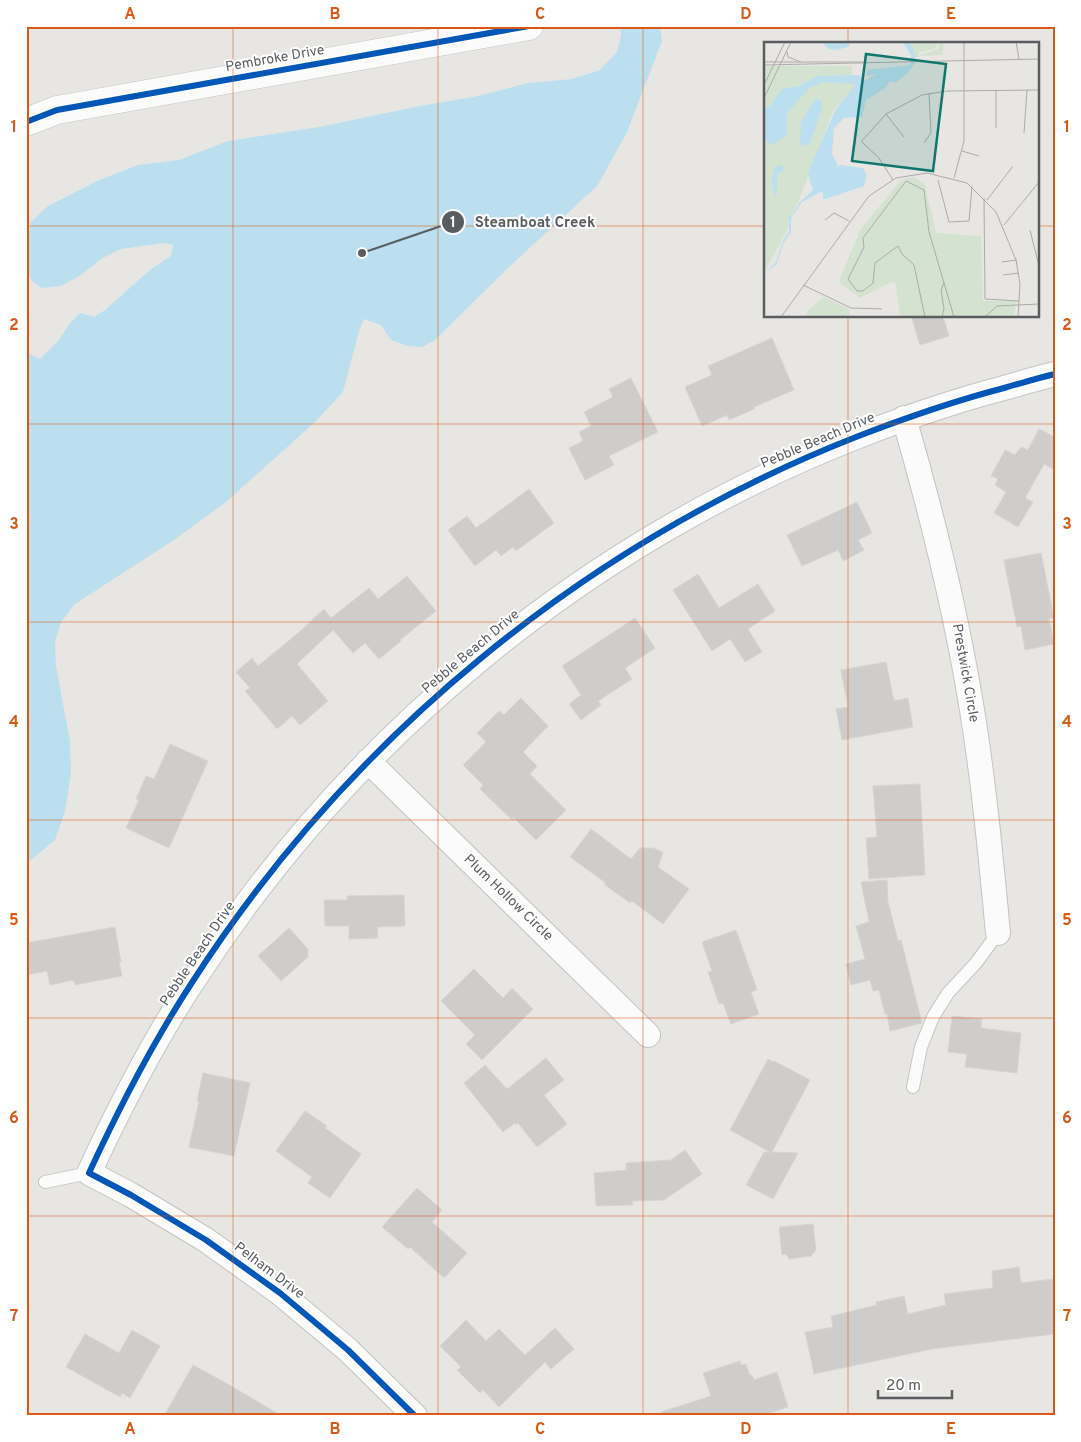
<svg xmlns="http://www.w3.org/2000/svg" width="1081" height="1442" font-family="Overpass,sans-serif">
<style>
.water{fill:#bbdfef}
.building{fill:#cfcdcc;stroke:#d7d5d2}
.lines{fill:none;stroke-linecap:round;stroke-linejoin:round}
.service-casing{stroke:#c2c3c3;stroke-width:14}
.minor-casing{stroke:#c2c3c3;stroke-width:26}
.tertiary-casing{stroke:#c2c3c3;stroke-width:29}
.service{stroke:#fcfbfb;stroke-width:12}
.minor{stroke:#fcfbfb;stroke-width:24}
.tertiary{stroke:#fcfbfb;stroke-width:28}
.cycleway-casing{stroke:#fff;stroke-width:9}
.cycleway{stroke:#0057b8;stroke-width:6}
.grid{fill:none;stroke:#da5914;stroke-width:1;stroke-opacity:0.55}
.labels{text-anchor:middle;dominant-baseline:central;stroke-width:4;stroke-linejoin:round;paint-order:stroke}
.street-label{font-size:14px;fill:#595d60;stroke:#fff}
.inset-road{fill:none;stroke:#ababab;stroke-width:1}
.view{fill:#0f766e;fill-opacity:0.15;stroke:#0f766e;stroke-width:2.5}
.inset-edge{fill:none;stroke:#595d60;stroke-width:2.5}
.leader{fill:none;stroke:#595d60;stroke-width:2}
.callout-dot{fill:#595d60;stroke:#fff;stroke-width:2}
.mark-label{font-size:15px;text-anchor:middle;font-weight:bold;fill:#fff}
.callout-label{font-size:15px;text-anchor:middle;font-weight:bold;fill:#595d60;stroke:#fff;stroke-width:4;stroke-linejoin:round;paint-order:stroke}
.neatline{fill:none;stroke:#da5914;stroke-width:2}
.grid-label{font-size:16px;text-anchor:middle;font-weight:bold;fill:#da5914}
</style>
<rect width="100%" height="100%" fill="#e8e6e3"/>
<path class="water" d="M620,26H660L662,41L627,132L598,185L510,266L435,340L422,347L408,346L391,340L381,325L364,319L360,328L343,392L314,423L226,502L174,540L75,604L61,622L55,642L56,666L70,741L71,773L65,812L55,840L26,864V345L31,355L40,359L59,340L70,323L80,313L94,317L105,310L151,269L171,256L173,245L164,243L121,249L101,259L81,275L61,286L42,288C39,286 35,283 32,281C20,265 28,240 31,222L48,206L97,181L138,165L179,160L228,141L319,127L420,106L478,96L528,83L572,79L600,70L617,52L621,35Z"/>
<path class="building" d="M911,316H943L949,336L920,345Z
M772,338L794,390L754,407V409L729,420L727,415L702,426L685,387L712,375L708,366Z
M631,378L658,432L609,456L614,465L585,480L569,448L583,441L579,432L591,426L584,412L613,397L609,389Z
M1039,429L1055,437V470L1044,464L1025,498L1033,502L1018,527L994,513L1006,492L995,485L998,479L991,476L1005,450L1015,455L1021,447L1028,450Z
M529,489L554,523L516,551L513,547L501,556L496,550L475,566L448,530L467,516L476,528Z
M857,502L872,533L858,540L864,550L843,561L838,550L802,566L787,535Z
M1041,553L1054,618L1049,619L1054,644L1025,650L1021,626L1017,627L1004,560Z
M698,574L719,608L758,584L775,611L748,629L762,652L745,662L730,639L712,651L673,590Z
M407,576L436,611L400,640L401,641L379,659L365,643L353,653L333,630L297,664L328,701L300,725L292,716L277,729L245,691L250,688L236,672L252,658L258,666L297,634L324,609L331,618L369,588L378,599Z
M635,618L655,648L625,668L632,679L598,701L601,705L581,720L569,704L581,695L562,666Z
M886,662L894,701L908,698L913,727L842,740L836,709L848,707L841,670Z
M521,698L548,726L523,752L537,766L530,774L566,810L536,840L513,817V821L480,789L483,785L463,765L486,742L477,733L499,711L504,715Z
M170,744L208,761L169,848L126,828L139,800L136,799L146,776L154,779Z
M920,784L925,875L869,879L866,838L877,837L873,786Z
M591,829L631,859L640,848H653L663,852L658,867L689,889L663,924L632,901L630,903L604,884L606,883L570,857Z
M887,880L888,902L898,941L901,940L922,1023L890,1031L887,1014H885L879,990L873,991L870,980L851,985L846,964L865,959L856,926L869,922L861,882Z
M404,895L405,926L377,927L378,938L349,939V926H325L324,900H347V896Z
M115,927L121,962H119L122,976L75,985L74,980L50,985L47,971L26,975V943Z
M289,928L308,949V957L281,981L258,956Z
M736,930L757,990L751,992L759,1014L731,1024L723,1003L719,1004L708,972L712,971L702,942Z
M474,969L503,998L512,988L533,1009L482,1060L466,1044L475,1035L441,1001Z
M952,1016L982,1019L981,1028L1021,1033L1017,1073L965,1067L967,1054L948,1052Z
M546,1058L564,1080L544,1095L567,1124L537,1147L518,1123L516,1125L515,1123L503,1132L464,1083L485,1065L507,1089Z
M768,1059L773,1062L774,1061L810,1080L772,1152L798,1153L773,1199L746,1185L764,1152H770L730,1130Z
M203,1073L250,1083L234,1156L189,1147L199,1101H197Z
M305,1111L327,1126L325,1128L361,1154L330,1198L308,1183L312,1177L276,1151Z
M685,1150L702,1174L664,1200L632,1201L633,1205L596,1206L594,1173L626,1170V1163L671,1160Z
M417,1188L442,1210L432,1222L467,1253L444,1278L410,1247L408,1249L382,1227Z
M813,1224L816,1250L811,1256L789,1259L786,1254L782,1255L779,1227Z
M1019,1267L1021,1283L1053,1279L1055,1290V1334L932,1349L814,1374L805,1332L833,1327L831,1316L877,1305L876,1302L904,1296L908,1314L946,1305L944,1294L993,1288L992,1271Z
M466,1320L486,1341L499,1329L525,1355L555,1328L574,1349L551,1369L545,1362L499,1407L483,1390L480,1393L457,1370L461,1367L440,1346Z
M132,1330L160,1346L130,1398L122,1393L120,1397L66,1367L85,1334L119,1353Z
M740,1361L741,1365L746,1364L750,1375H752L754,1380L777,1372L788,1407L761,1416H662L661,1412L711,1396L703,1373Z
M193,1365L226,1383L282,1416H164Z"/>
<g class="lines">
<g class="service-casing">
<path id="service" d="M913,1087L921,1047L933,1017L948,993L976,963L998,933
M45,1182L89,1173"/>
</g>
<g class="minor-casing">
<path id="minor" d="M904,418C932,514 956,612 972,710C984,784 991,859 998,933
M368,761L648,1035
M415,1416L348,1350L280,1293L206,1240L131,1195L89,1173C119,1108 152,1044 191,984C349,738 584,544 856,437C905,418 954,401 1004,388C1021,383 1038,378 1055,374"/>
</g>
<g class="tertiary-casing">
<path id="tertiary" d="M26,122L57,110L529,26"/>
</g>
<use href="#service" class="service"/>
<use href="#minor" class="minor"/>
<use href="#tertiary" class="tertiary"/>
<g class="cycleway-casing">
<path id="cycleway" d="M26,122L57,110L529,26
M415,1416L348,1350L280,1293L206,1240L131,1195L89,1173C119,1108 152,1044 191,984C349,738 584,544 856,437C905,418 954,401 1004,388C1021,383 1038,378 1055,374"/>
</g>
<use href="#cycleway" class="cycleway"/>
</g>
<path class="grid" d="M233,26V1416M438,26V1416M643,26V1416M848,26V44M26,226H765M1037,226H1055M848,316V1416M26,424H1055M26,622H1055M26,820H1055M26,1018H1055M26,1216H1055"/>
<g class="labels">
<g class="street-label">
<text transform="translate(275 59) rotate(-10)">Pembroke Drive</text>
<text transform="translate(818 441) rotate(-23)">Pebble Beach Drive</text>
<text transform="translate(471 652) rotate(-40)">Pebble Beach Drive</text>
<text transform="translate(965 673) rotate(80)">Prestwick Circle</text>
<text transform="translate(508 898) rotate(44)">Plum Hollow Circle</text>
<text transform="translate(198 954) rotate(-56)">Pebble Beach Drive</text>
<text transform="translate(269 1271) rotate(37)">Pelham Drive</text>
</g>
</g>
<g transform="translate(764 42)">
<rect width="275" height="275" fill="#e8e6e3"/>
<path d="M145,0H175L170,7L155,10V15L150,16ZM176,0H179V13L155,14L174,7ZM0,24H88V36L92,43L70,67L22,191L0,230ZM150,135L161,143L172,191L217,194L219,259H252L250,275H136L132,242L127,240L96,256L75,240L96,188L137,138ZM60,255L85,267L86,275H42L44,268Z" fill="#d4e2d0"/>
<path d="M58,0H87L84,5L72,8L65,7ZM139,0H145L150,7L151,21L144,31L131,41L126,39L121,46L102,58L98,75L80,76L70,86L68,112L74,123L71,127L76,123L99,126L103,134L100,144L62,157H59V150L55,151L38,160L27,176V190L19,202L13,222L2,230L0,241V232L12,220L18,201L25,189V177L21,173L27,175L36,160L49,148L44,133L47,123L72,67L92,42L59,40L45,46L22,73L23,93L8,103L0,98V66L6,64L18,47L35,44L54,34L96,33L101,39L112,32L102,34L103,28L146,23L147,13ZM52,56L58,59V66L46,102L40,104L36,100L37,80ZM17,123L20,128L14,131L12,157L8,143L9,130L12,124Z" fill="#bbdfef"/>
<path class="inset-road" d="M252,0L255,17M23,10L24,15L37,20M0,20H99M0,23L275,17M0,43L21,0M232,48V86M0,56L27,0M122,72L140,95M260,91L263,48M97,100L122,72L158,53L183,49L275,48M98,100L115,116L129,138M160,101L167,91L165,51M198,109L215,114M190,136L200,99V0M174,138L185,180L205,179L208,144M220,156L221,257L255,259M223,158L249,124M61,178L70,171L85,179M240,183L275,140M266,188L275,224M238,220L253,218M239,233L255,231M39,243L87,266L118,267M17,275L105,154L132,136L163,131L203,141L232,170L252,218L256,242L254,275M161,275L150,223L138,212L134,204L111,221L109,241L99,249H93L84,237L100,205L99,196L142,139L160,148L165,190L190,275M178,275L180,267L177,248L180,241M221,275L233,264L275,262"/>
<path class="view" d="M102,12L182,22L169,129L88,119Z"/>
<rect width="275" height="275" class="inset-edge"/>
</g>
<path class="leader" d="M362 253L453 222"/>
<g class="callout-dot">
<circle cx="362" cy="253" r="5"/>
<circle cx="453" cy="222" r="12"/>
</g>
<g class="mark-label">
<text x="453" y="227">1</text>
</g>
<g class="callout-label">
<text x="535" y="227">Steamboat Creek</text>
</g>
<rect width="1081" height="1442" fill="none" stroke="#ffffff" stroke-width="55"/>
<path d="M878 1390v8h74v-8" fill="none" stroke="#595d60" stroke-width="2.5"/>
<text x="886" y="1390" font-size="15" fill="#595d60" stroke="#ffffff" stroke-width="4" paint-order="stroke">20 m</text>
<rect x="28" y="28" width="1026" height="1386" class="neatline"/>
<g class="grid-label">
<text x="130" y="19">A</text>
<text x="335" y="19">B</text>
<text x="540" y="19">C</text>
<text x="746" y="19">D</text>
<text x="951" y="19">E</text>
<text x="14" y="132">1</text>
<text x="1067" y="132">1</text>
<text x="14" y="330">2</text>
<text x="1067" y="330">2</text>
<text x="14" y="529">3</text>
<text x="1067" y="529">3</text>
<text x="14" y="727">4</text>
<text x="1067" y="727">4</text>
<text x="14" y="925">5</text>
<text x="1067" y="925">5</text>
<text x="14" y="1123">6</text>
<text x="1067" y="1123">6</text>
<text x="14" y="1321">7</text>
<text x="1067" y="1321">7</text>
<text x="130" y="1434">A</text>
<text x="335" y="1434">B</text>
<text x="540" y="1434">C</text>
<text x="746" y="1434">D</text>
<text x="951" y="1434">E</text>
</g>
</svg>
